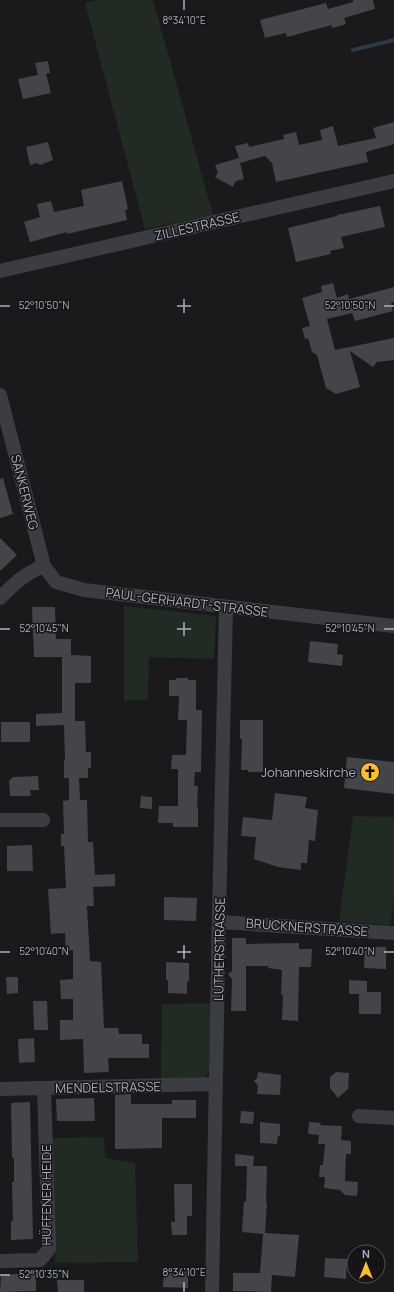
<svg xmlns="http://www.w3.org/2000/svg" width="394" height="1292" font-family="Manrope,sans-serif">
<style>
.green{fill:#212b23}
.lines{fill:none;stroke-linecap:round;stroke-linejoin:round}
.stream{stroke:#2e3942;stroke-width:4}
.building{fill:#444549}
.minor{stroke:#3c3d43;stroke-width:14}
.ticks{fill:none;stroke:#abb0bc;stroke-width:1.5}
.labels{text-anchor:middle;dominant-baseline:central;stroke-width:3;stroke-linejoin:round;paint-order:stroke}
.street-label{font-size:13px;fill:#abb0bc;stroke:#151517}
.poi-label{font-size:13px;fill:#abb0bc;stroke:#151517;text-anchor:end}
.ticks-label{font-size:10px;text-anchor:middle;fill:#abb0bc;stroke:#151517;stroke-width:3;stroke-linejoin:round;paint-order:stroke}
</style>
<rect width="100%" height="100%" fill="#1a1a1c"/>
<path class="green" d="M97,0H153L213,215L145,229L85,3Z
M124,606L216,616L214,659L149,657L148,699L124,701Z
M353,816L394,817V902L390,925L339,921Z
M210,1003L209,1072L204,1077L161,1080L162,1004Z
M104,1137L105,1158L135,1163L138,1262L55,1263L51,1138Z"/>
<g class="lines">
<path class="stream" d="M353,50L394,40"/>
</g>
<path class="building" d="M353,0H373L375,9L344,18L346,24L332,28V25L287,37L286,33L265,38L260,20L326,3L328,9L353,2Z
M48,61L50,73L46,74L51,93L23,99L18,79L38,75L35,63Z
M394,122V144L366,152L368,162L276,182L272,163L265,156L240,163L244,179L236,181L233,187L215,177L218,173L215,165L239,158L235,146L248,143L249,147L284,139L283,135L296,132L299,145L322,140L320,130L333,126L338,146L376,138L373,128Z
M48,142L53,160L40,165L38,163L30,165L26,147Z
M122,181L128,209L125,210L127,220L67,234V232L30,242L24,222L40,217L37,204L51,201L54,212L84,206L81,190Z
M380,206L385,227L341,237L344,248L330,251L331,254L296,262L288,228L337,216V215Z
M333,283L337,298L348,294L349,299L394,287V302L391,303L393,311L355,321L352,313L327,319L335,350L394,338V360L377,362L373,367L350,351L360,387L336,394L326,388L317,355L312,352L308,338L305,339L302,328L310,326L302,298L322,292L321,286Z
M3,478L13,514L0,518V479Z
M0,538L17,555L0,571Z
M32,607H55L56,639H71V655L91,656V683H75V721H85L86,752H91V768H88V778H79L80,800H87L88,842H93L95,875L115,874V886L93,887L94,906H87L90,961L101,962L104,1028H118L119,1034H142V1044H149V1058H108L109,1072L84,1073L83,1039L60,1040V1020H73V999H61L60,980L73,979V950L66,951L65,933L51,934L48,889L66,888L64,846H61V834H64L63,801L69,800V778H64V760H65L64,725L36,726V714L62,713V657H34Z
M310,641L338,644L337,654L343,655L342,666L308,662Z
M176,678H188V680H196V710H202L201,772H195L194,786H198L197,807H198V827H173V823H158L159,806H178V769H171L172,755H186L187,720H178L179,696H169V680H176Z
M240,720H263V772H248V770H241L242,739H240Z
M1,722H30V742H1Z
M347,757L394,762V794L344,788Z
M38,776L39,790H30L31,796H10L9,781L13,777Z
M275,793L307,797L305,808L318,810L315,841L309,840L307,863H301V870L278,867L254,859L256,837L241,836L243,817L272,820Z
M141,796L152,797V809L140,808Z
M32,845L33,871H7V846Z
M164,897L197,898L196,921L164,920Z
M232,938H246V944L299,943V949H312L311,967H299L298,1021L282,1020L283,995H281L282,970L268,968L269,966H246V1011H231L232,979L228,974L232,971Z
M365,947H386V969L364,968Z
M166,962L189,963V981H187V994L168,993V980H166Z
M6,977H18V993L7,994Z
M349,980L367,981V992H381V1014H359V994H349Z
M33,1001H47L48,1030H34Z
M34,1038L35,1062L19,1063L18,1039Z
M258,1072L281,1075L280,1095L257,1094L258,1086L254,1081L257,1078Z
M336,1072L349,1073L348,1089L338,1098L330,1088V1077Z
M131,1094V1104H172V1100H196V1118H162V1148L115,1149V1095Z
M94,1098L95,1121H57L56,1099Z
M30,1102L33,1239L11,1240V1221H13L12,1182H14V1159L12,1157L11,1103Z
M241,1111L254,1112L253,1124L240,1123Z
M260,1122L280,1124V1136H278L277,1144L260,1143Z
M309,1122L321,1123L320,1125L342,1126L341,1140L351,1141V1154H346L345,1181L358,1182L357,1196L345,1195L340,1190L324,1188L325,1177H319L320,1165H323L325,1144H318L319,1135L308,1134Z
M235,1154L254,1156L253,1166H267L266,1203H267L265,1233L299,1235L295,1277L272,1275L271,1292L233,1291V1273H260L263,1234L242,1232L244,1201L246,1202L247,1166H235Z
M174,1184H192V1216H187V1235H172L171,1222H175Z
M325,1258L347,1259L346,1279L324,1277Z
M164,1269L188,1270V1288L163,1287Z
M36,1273V1291L0,1292L1,1275Z
M57,1280H84V1292H58Z"/>
<g class="lines">
<path class="minor" d="M0,271L394,181
M0,395L44,566L56,582L84,590L394,626
M0,598C15,583 24,574 44,566
M0,820H43
M220,922L394,933
M0,1089L215,1084
M359,1116L394,1118
M0,1261L40,1260L49,1249L44,1089
M212,1292C215,1064 221,835 226,607"/>
</g>
<path class="ticks" d="M184,0V10M184,299V313M0,306H10M177,306H191M384,306H394M184,622V636M0,629H10M177,629H191M384,629H394M184,945V959M0,952H10M177,952H191M384,952H394M0,1275H10M184,1282V1292"/>
<defs>
<g id="church-disc" transform="scale(1)"><circle r="9.5" fill="#fdbc31" stroke="#151517"/><path d="M-1.2-6h2.4v3.5h3.3v2.4h-3.3V6h-2.4V-.1h-3.3v-2.4h3.3Z" fill="#111"/></g>
</defs>
<g fill-rule="evenodd">
<use href="#church-disc" x="370" y="772"/>
</g>
<g class="labels">
<g class="street-label">
<text transform="translate(197 226) rotate(-13)">ZILLESTRASSE</text>
<text transform="translate(25 492) rotate(76)">SANKERWEG</text>
<text transform="translate(187 602) rotate(7)">PAUL-GERHARDT-STRASSE</text>
<text transform="translate(307 927) rotate(4)">BRUCKNERSTRASSE</text>
<text transform="translate(219 949) rotate(-89)">LUTHERSTRASSE</text>
<text transform="translate(108 1087) rotate(-1)">MENDELSTRASSE</text>
<text transform="translate(46 1195) rotate(-90)">HÜFFENER HEIDE</text>
</g>
<g class="poi-label">
<text x="356" y="772">Johanneskirche</text>
</g>
</g>
<g class="ticks-label">
<text x="184" y="24">8°34'10"E</text>
<text x="44" y="309">52°10'50"N</text>
<text x="350" y="309">52°10'50"N</text>
<text x="44" y="632">52°10'45"N</text>
<text x="350" y="632">52°10'45"N</text>
<text x="44" y="955">52°10'40"N</text>
<text x="350" y="955">52°10'40"N</text>
<text x="184" y="1276">8°34'10"E</text>
<text x="44" y="1278">52°10'35"N</text>
</g>
<g transform="translate(366 1264)"><circle r="19" fill="#151517" stroke="#515359"/>
<path d="M0-3L7 15L0 10L-7 15Z" fill="#fdbc31"/>
<text y="-6" font-size="11" font-weight="bold" text-anchor="middle" fill="#abb0bc">N</text>
</g>
</svg>
